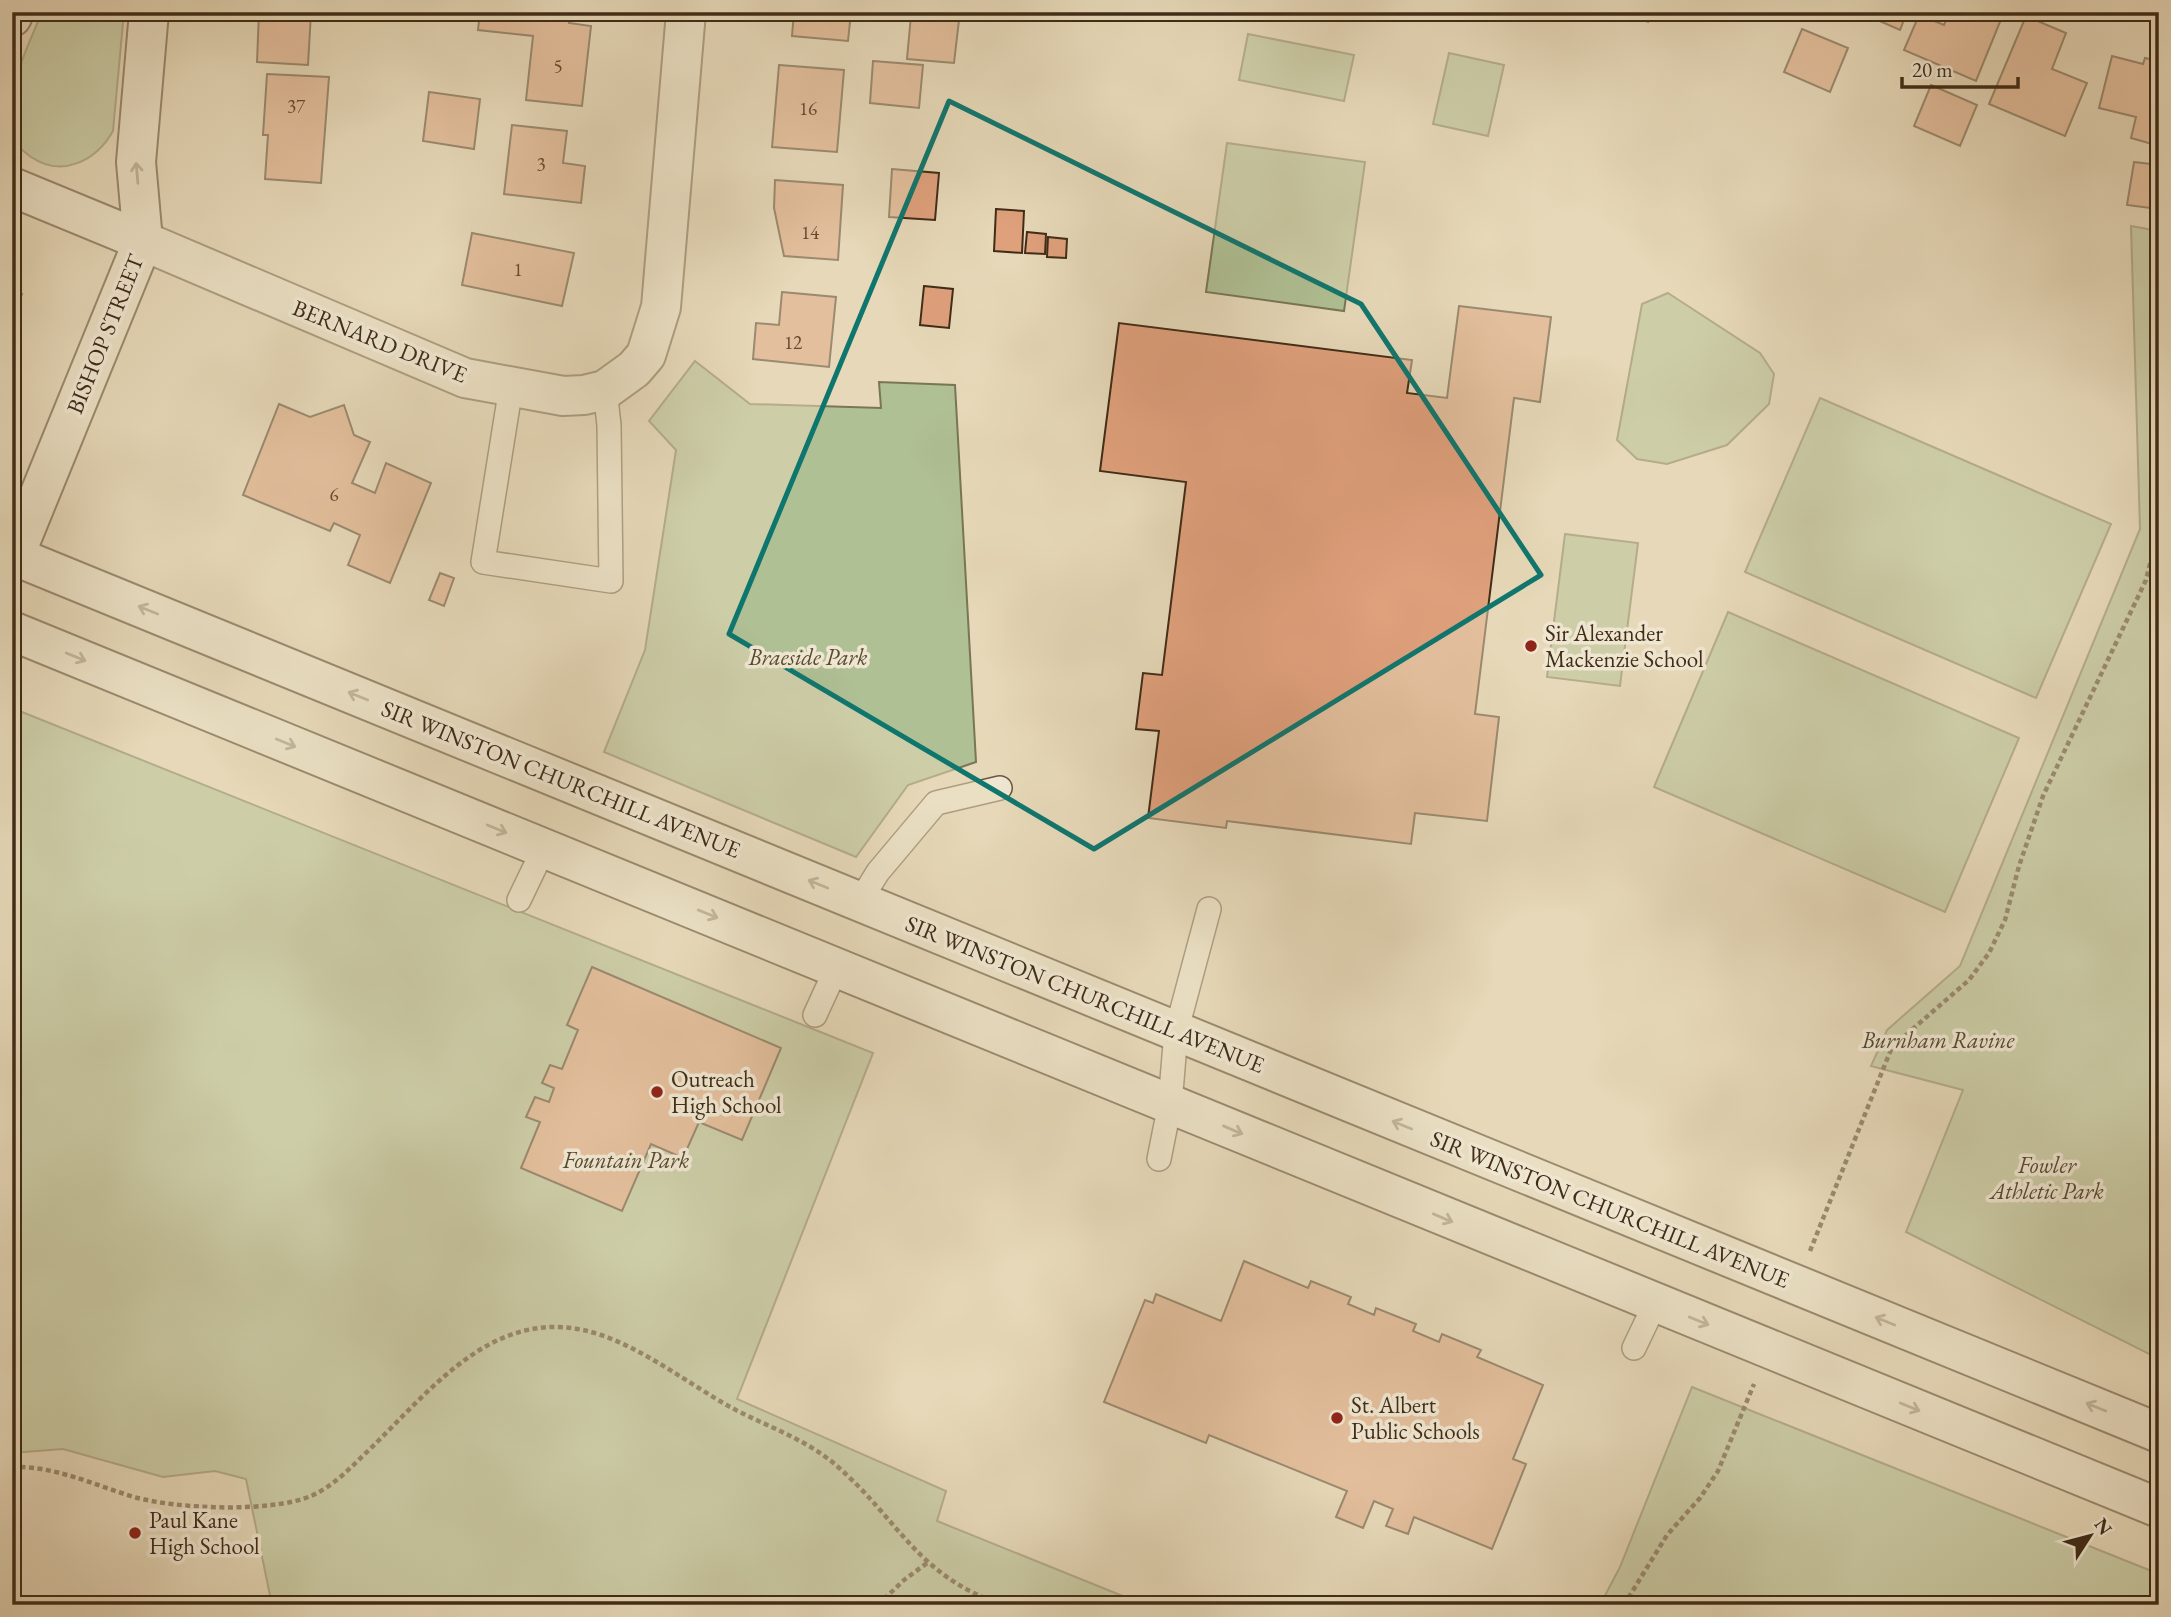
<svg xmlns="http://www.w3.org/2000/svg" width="2171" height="1617" font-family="'EB Garamond',serif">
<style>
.green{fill:#afc094;stroke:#787656;stroke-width:2}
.building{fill:#dfa07c;stroke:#402c17;stroke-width:2}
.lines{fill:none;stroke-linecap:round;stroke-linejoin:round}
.lane-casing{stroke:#6a573f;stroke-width:26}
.street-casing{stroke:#6a573f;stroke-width:42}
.secondary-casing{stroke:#402c17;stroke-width:42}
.path{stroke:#402c17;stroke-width:4.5;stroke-dasharray:5 3.5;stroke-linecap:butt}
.lane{stroke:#efe6d1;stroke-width:23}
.street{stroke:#efe6d1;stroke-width:38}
.secondary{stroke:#efe6d1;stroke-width:38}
.oneway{stroke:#988974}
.marked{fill:none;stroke:#0f766e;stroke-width:5;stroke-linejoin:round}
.poi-dot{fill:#8f2418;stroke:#efe6d1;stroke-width:2.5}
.labels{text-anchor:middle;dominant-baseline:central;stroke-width:7;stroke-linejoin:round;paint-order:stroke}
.number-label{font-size:19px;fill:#684930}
.street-label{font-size:23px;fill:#402c17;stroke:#efe6d1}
.poi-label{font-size:23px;fill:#402c17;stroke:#efe6d1;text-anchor:start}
.park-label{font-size:23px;font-style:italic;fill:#564a30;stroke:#efe6d1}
</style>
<rect width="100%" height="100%" fill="#e6d8b8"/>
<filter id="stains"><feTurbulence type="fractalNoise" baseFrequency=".00286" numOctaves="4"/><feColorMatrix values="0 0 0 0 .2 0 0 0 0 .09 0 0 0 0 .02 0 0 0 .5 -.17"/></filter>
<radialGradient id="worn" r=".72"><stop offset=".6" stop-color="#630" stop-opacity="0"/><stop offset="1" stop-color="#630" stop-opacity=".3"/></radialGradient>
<path class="green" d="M42,12H124L113,131C96,161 62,178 31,157C24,152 15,145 13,137C11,131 12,122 12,115C12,75 27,49 42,12Z
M1248,34L1354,55L1344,101L1239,80Z
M1449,53L1504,65L1488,136L1433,124Z
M1227,143L1365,162L1344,311L1206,292Z
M2131,226L2159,231V1359L1906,1232L1963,1090L1871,1066L1887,1030L1960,966L2140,529Z
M1668,293L1760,353L1774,374L1769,404L1727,445L1667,464L1637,459L1617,440L1642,304Z
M695,361L750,404L881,408L879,382L955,385L976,762L908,785L856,857L604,752L645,650L676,450L649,421Z
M1820,398L2111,524L2036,698L1745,572Z
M1565,534L1638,543L1620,686L1547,677Z
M1728,612L2019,738L1945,912L1654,787Z
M12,708L873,1053L737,1399L946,1491L937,1521L1145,1605H272L246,1479L215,1471L163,1477L63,1449L12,1453Z
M1692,1387L2159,1574V1605H1600L1620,1567Z"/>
<path class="building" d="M259,12L311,13L308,65L257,62Z
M327,12H375V16Z
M480,12H570L569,23L591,26L582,106L526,100L533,36L478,30Z
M794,12H851L848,41L792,36Z
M1626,12H1652L1648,22Z
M1859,12H1907L1900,30Z
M1949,12H2004L1976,81L1904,50L1919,15L1944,25Z
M911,15L959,20L954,63L907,59Z
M2026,16L2066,33L2052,69L2087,83L2065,136L1989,104Z
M1802,29L1848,48L1830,92L1784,72Z
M2112,56L2143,64L2145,58L2159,61V146L2131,138L2136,117L2099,108Z
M873,61L923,65L919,108L870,103Z
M779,65L844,70L837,152L772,147Z
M267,74L329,77L321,183L265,179L268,135H263Z
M1931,85L1977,105L1960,146L1914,126Z
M429,92L480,99L474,149L423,141Z
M512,125L567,131L563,163L585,166L581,203L504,194Z
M2134,162L2159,165V209L2127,205Z
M892,169L939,173L935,220L889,217Z
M775,180L843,185L838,260L784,256L774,208Z
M996,209L1024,211L1022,253L994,251Z
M1027,232L1046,234L1045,254L1025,253Z
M472,233L574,253L562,306L462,285Z
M1048,237L1067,239L1066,258L1047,257Z
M924,286L953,289L949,328L920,325Z
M12,290L22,294L12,317Z
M782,292L836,297L829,367L753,359L756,323L779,325Z
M1459,306L1551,317L1540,402L1514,398L1475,714L1499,717L1487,821L1415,813L1411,844L1227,821L1226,828L1148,818L1159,731L1136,729L1143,673L1162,675L1186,482L1100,471L1119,323L1412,360L1407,393L1447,398Z
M279,404L310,417L344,405L354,435L370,442L352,483L375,493L386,463L431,483L390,583L348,565L360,535L334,523L330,531L243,495Z
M440,573L454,578L444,606L429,600Z
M592,967L781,1048L742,1140L699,1122L683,1158L651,1144L622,1211L521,1168L540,1122L526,1117L535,1097L549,1102L554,1088L542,1083L550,1065L562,1069L578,1030L567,1025Z
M1244,1261L1308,1288L1311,1281L1351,1297L1348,1304L1374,1315L1376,1308L1416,1324L1413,1331L1439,1342L1442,1334L1481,1350L1477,1357L1543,1385L1513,1459L1526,1464L1492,1549L1414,1517L1408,1534L1386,1526L1393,1509L1374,1501L1363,1528L1336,1517L1347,1491L1209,1435L1206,1443L1104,1402L1145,1300L1153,1303L1156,1294L1221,1321Z"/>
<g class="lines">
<g class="lane-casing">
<path id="lane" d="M511,387L483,562L611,581L609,425L605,390
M519,900L544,848
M860,901L878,872L936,803L1000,788
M815,1015L837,967
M1159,1159L1170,1104L1176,1032L1209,909
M1634,1348L1655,1304"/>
</g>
<g class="street-casing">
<path id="street" d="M143,241L465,378L563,396L584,395L605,390L634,369L646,355L661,307L686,12"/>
</g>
<g class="secondary-casing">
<path id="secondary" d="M12,17L14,12
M12,187L143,241
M12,555L2159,1433
M12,562L143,241L136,162L149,12
M12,631L2159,1508"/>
</g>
<path class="path" d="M1810,1251L1892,1047L1969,980L1989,953L2005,920L2019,866L2043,796L2146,580L2159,528
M12,1467C56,1466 94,1485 134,1497C177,1509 270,1513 311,1496C334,1486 351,1467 369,1450C434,1387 498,1300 601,1335C647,1351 689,1384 732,1408C768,1427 806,1439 837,1466C900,1521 915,1574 1002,1605
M878,1605L904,1580L927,1563
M1624,1605L1667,1535L1700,1498L1718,1471L1754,1384"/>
<use href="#lane" class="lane"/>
<use href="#street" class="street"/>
<use href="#secondary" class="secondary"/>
</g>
<defs><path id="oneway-shaft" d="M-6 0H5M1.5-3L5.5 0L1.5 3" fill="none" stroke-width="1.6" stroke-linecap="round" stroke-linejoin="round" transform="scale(1.75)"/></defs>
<g class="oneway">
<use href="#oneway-shaft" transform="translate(137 173) rotate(-95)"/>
<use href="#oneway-shaft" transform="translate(148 610) rotate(-158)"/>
<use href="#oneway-shaft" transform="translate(76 657) rotate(22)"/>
<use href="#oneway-shaft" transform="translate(358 696) rotate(-158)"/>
<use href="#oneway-shaft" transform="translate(286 743) rotate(22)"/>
<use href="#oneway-shaft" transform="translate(497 829) rotate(22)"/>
<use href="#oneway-shaft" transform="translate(818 884) rotate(-158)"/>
<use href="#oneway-shaft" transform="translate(708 914) rotate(22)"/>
<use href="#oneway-shaft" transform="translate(1402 1125) rotate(-158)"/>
<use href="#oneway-shaft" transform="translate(1233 1130) rotate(23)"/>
<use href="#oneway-shaft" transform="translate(1443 1218) rotate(23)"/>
<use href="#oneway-shaft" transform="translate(1699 1321) rotate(22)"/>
<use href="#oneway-shaft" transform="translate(1885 1321) rotate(-158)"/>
<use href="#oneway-shaft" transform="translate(1910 1407) rotate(22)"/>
<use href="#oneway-shaft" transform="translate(2096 1407) rotate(-158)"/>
</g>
<path d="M0 0H2171V1617H0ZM949,101L1361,304L1541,575L1094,849L729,634Z" fill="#e6d8b8" fill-opacity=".55" fill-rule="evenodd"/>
<path class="marked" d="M949,101L1361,304L1541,575L1094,849L729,634Z"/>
<g class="poi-dot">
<circle cx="1531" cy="646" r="7"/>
<circle cx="657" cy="1092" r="7"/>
<circle cx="1337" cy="1418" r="7"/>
<circle cx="135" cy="1533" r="7"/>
</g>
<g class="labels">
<g class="number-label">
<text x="558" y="66">5</text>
<text x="296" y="106">37</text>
<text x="808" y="108">16</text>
<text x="541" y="164">3</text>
<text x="810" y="232">14</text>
<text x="518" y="269">1</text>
<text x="793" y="342">12</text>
<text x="334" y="494">6</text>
</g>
<g class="street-label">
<text transform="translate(105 334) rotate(-68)">BISHOP STREET</text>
<text transform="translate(380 341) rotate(22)">BERNARD DRIVE</text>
<text transform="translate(561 779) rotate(22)">SIR WINSTON CHURCHILL AVENUE</text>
<text transform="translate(1085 994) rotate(22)">SIR WINSTON CHURCHILL AVENUE</text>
<text transform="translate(1610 1209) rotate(22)">SIR WINSTON CHURCHILL AVENUE</text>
</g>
<g class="poi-label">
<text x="1545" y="633">Sir Alexander<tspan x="1545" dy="26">Mackenzie School</tspan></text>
<text x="671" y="1079">Outreach<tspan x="671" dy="26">High School</tspan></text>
<text x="1351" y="1405">St. Albert<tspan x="1351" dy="26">Public Schools</tspan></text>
<text x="149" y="1520">Paul Kane<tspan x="149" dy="26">High School</tspan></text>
</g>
<g class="park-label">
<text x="808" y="657">Braeside Park</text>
<text x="1938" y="1040">Burnham Ravine</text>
<text x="626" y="1160">Fountain Park</text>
<text x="2047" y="1165">Fowler<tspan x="2047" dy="26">Athletic Park</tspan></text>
</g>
</g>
<rect width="2171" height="1617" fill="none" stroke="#e6d8b8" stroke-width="42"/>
<rect x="14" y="14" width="2143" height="1589" fill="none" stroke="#402c17" stroke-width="3.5"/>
<rect x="21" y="21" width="2129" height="1575" fill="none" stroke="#402c17" stroke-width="2"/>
<g transform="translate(2090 1536) rotate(54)" stroke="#efe6d1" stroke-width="5" paint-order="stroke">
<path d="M0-5L12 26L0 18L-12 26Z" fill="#402c17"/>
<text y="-10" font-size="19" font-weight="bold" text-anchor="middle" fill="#402c17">N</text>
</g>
<path d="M1902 77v10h116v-10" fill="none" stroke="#402c17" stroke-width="3.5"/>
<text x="1912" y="77" font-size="21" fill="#402c17" stroke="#efe6d1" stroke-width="5" paint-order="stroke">20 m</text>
<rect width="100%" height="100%" filter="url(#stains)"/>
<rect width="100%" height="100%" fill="url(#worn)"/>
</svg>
